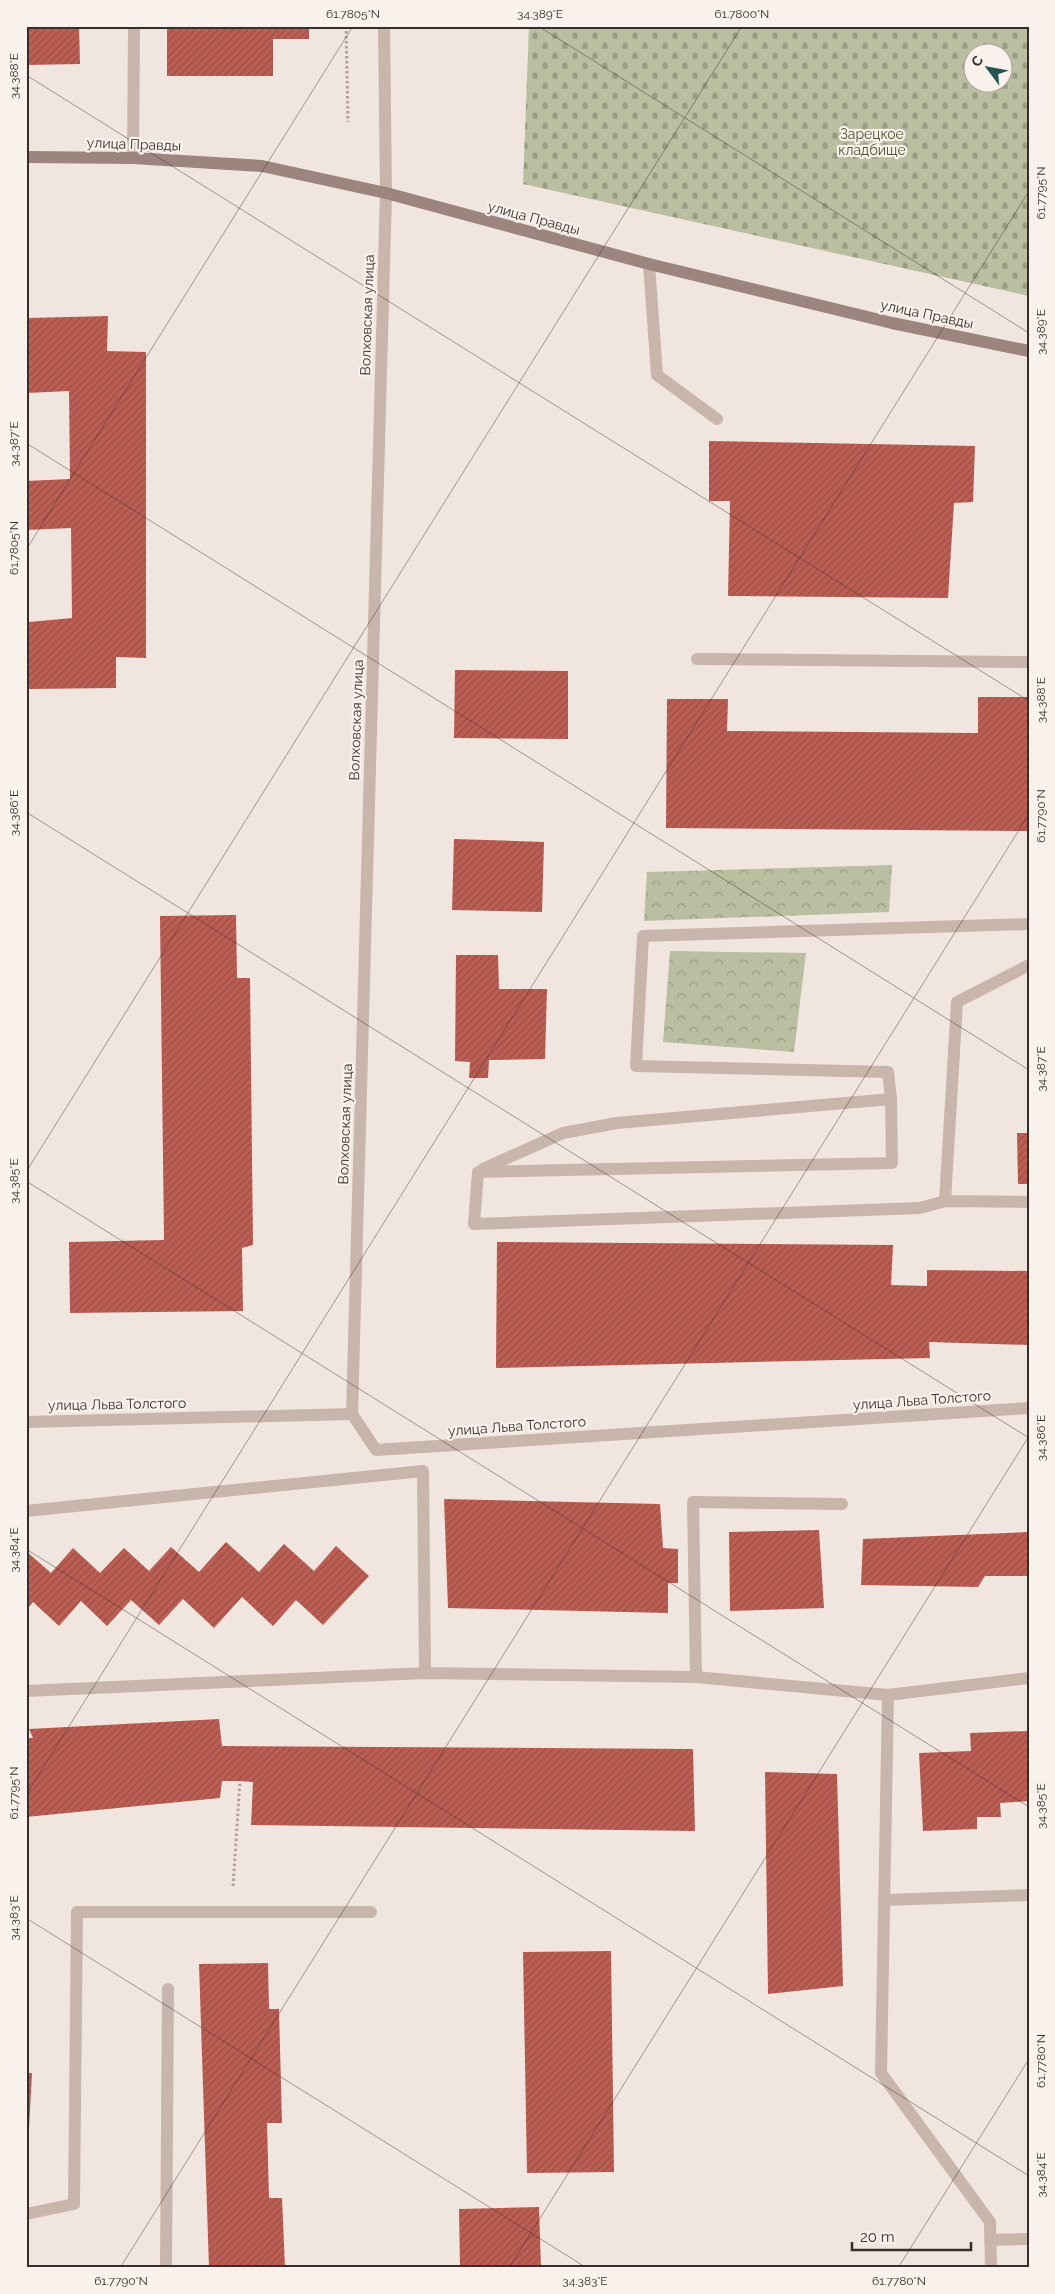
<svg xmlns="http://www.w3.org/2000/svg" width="1055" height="2294" font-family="Raleway,sans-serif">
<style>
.forest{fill:url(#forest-crowns)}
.cemetery{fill:url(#cemetery-stones);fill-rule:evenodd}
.building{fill:url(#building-hatch)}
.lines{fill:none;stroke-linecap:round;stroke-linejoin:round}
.path{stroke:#b49f96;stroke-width:3;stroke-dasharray:2.5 2.5;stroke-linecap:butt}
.service{stroke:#c8b5ac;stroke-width:12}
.minor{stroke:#c8b5ac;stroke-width:12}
.secondary{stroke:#9c857e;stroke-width:12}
.ticks{fill:none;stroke:#372d2a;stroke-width:1;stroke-opacity:0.45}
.labels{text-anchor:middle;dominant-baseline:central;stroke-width:4.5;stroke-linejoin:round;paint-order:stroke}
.park-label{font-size:14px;fill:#4b5330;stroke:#f9f1ec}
.street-label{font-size:14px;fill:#372d2a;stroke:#f9f1ec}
.neatline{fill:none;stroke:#372d2a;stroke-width:2}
.ticks-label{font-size:12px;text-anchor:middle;fill:#372d2a}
</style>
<defs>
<pattern id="forest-crowns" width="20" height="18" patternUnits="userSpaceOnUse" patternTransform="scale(1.25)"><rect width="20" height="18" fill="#b9bfa0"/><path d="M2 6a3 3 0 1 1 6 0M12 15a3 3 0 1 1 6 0" fill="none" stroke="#979c83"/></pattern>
<pattern id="cemetery-stones" width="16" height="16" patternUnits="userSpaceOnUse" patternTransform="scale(1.25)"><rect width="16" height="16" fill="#b9bfa0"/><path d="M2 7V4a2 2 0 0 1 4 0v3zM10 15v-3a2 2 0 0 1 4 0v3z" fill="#979c83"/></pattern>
<pattern id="building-hatch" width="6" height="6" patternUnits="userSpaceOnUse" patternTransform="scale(1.25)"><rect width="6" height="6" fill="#bc5e53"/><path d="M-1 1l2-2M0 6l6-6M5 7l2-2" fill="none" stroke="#9a4e45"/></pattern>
</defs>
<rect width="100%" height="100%" fill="#f1e6df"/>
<path class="forest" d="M892,865L889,912L644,921L647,872Z
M670,951L806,953L794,1052L663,1042Z"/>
<path class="cemetery" d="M529,26H1029V296L523,184ZM972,52H1002V82H972Z"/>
<path class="building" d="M26,26H79L80,64L26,65Z
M167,26H309V39H273V76H167Z
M108,316L107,351L146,352V658L116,657V688L29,689V622L72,618L71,528L26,530V481L70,479L69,391L27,393L28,318Z
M709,441L975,446L973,502L954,503L948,598L728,596L730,501H709Z
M455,670L568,671V739L454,738Z
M978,697H1029V831L666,828L667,699H728L727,731L978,733Z
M454,839L544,842L542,912L452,910Z
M236,915L237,978H250L253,1245L242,1248L243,1311L70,1313L69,1242L164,1240L160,916Z
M456,955H498L499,989H547L545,1059L489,1060L488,1078H469L470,1062L455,1061Z
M1017,1133H1029V1184H1018Z
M497,1242L893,1245L891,1285L927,1286V1270L1029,1271V1345L929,1342L930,1358L496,1368Z
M444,1499L660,1504L663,1548L678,1549V1583H668V1613L448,1608Z
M819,1530L824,1608L730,1611L729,1532Z
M1029,1532V1576H985L978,1587L861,1585L863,1539Z
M226,1542L259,1572L284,1544L314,1571L336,1546L369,1576L323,1625L296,1600L273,1626L242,1597L214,1628L183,1599L159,1625L131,1600L107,1626L81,1601L59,1626L33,1602L26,1610V1551L51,1573L73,1548L100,1573L124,1548L149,1571L171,1547L199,1572Z
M219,1719L222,1746L693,1749L695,1831L251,1825L253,1782L240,1781H222L220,1798L26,1817V1738H33L29,1729Z
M1029,1731V1801L1000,1803L1001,1817H977V1829L923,1831L919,1753L971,1751L970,1733Z
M765,1772L837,1774L843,1986L768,1994Z
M611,1951L614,2172L527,2173L523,1952Z
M268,1963L269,2009H279L282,2123H267L269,2198H282L285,2268H209L199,1964Z
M26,2073H32L29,2129H26Z
M539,2207L541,2268H460L459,2209Z"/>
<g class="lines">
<path class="path" d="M346,26L348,122
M233,1886L240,1781"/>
<path class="service" d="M133,158L134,26
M649,264L657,375L717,419
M697,659L1029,662
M1029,924L643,936L636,1066L888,1072L891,1099L892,1163L478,1172L474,1224L920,1208L945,1201L957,1002L1029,965
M483,1169L563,1133L617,1123L891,1099
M945,1201L1029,1202
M26,1511L423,1471L425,1673
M696,1677L693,1502L842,1504
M26,1691L425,1673L696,1677L888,1695L1029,1678
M888,1695L881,2073L990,2222L991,2268
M884,1900L1029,1895
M26,2214L74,2204L77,1912H371
M990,2240L1029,2239
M166,2268L168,1989"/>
<path class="minor" d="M352,1414L386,193L384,26
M26,1422L352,1414L376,1450L1029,1408"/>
<path class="secondary" d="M26,157L133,158L262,166L386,193L649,264L892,323L1029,351"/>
</g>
<path class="ticks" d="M538,26L1029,333M26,75L1029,701M26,443L1029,1070M26,550L353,26M26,812L1029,1438M26,1172L742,26M26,1181L1029,1807M26,1549L1029,2176M26,1795L1029,191M26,1918L587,2268M120,2268L1029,814M509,2268L1029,1436M898,2268L1029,2059"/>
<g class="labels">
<g class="park-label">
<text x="872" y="134">Зарецкое<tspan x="872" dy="16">кладбище</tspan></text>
</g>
<g class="street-label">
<text transform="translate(134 144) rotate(2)">улица Правды</text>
<text transform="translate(534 218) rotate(15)">улица Правды</text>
<text transform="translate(927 314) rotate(12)">улица Правды</text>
<text transform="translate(367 315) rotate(-88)">Волховская улица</text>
<text transform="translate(356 720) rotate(-88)">Волховская улица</text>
<text transform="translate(345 1124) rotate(-88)">Волховская улица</text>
<text transform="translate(922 1400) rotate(-4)">улица Льва Толстого</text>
<text transform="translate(117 1404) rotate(-1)">улица Льва Толстого</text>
<text transform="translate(517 1426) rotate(-4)">улица Льва Толстого</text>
</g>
</g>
<rect width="1055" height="2294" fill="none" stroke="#f9f1ec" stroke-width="55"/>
<g transform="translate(988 68) rotate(302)"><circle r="24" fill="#f9f1ec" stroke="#aba39e"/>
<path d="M0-4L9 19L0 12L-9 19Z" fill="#235552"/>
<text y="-8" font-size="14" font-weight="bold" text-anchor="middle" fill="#372d2a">С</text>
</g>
<path d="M852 2242v8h119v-8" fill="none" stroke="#372d2a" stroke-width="2.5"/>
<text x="860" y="2242" font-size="15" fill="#372d2a" stroke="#f9f1ec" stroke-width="4" paint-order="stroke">20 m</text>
<rect x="28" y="28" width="1000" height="2238" class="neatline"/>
<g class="ticks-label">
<text x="353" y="18">61.7805°N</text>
<text x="540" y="18">34.389°E</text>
<text x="742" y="18">61.7800°N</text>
<text transform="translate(14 76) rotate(-90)" y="4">34.388°E</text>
<text transform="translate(1041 193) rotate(-90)" y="4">61.7795°N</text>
<text transform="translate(1041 332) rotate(-90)" y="4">34.389°E</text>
<text transform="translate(14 444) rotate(-90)" y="4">34.387°E</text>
<text transform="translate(14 548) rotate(-90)" y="4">61.7805°N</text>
<text transform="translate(1041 700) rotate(-90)" y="4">34.388°E</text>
<text transform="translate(14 813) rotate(-90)" y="4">34.386°E</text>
<text transform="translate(1041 816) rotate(-90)" y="4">61.7790°N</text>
<text transform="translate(1041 1069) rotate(-90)" y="4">34.387°E</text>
<text transform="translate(14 1181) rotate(-90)" y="4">34.385°E</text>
<text transform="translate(1041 1438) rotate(-90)" y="4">34.386°E</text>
<text transform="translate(14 1550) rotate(-90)" y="4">34.384°E</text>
<text transform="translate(14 1793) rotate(-90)" y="4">61.7795°N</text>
<text transform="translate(1041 1806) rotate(-90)" y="4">34.385°E</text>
<text transform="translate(14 1918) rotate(-90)" y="4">34.383°E</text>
<text transform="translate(1041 2061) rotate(-90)" y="4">61.7780°N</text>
<text transform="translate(1041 2175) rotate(-90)" y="4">34.384°E</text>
<text x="121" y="2285">61.7790°N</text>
<text x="585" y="2285">34.383°E</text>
<text x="899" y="2285">61.7780°N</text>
</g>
</svg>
